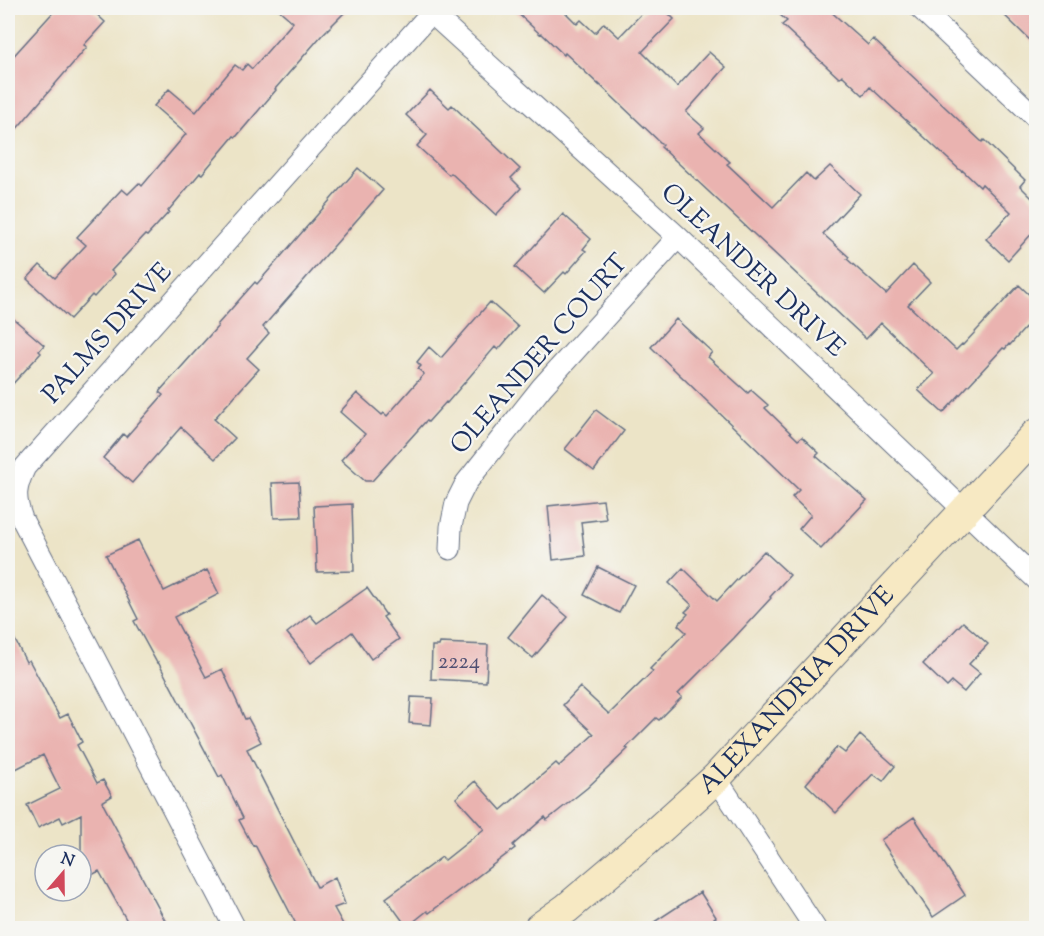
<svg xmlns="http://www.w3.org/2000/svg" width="1044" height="936" font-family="'Sorts Mill Goudy',serif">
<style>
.building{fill:#eab3b0}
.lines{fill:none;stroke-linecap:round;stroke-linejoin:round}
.street-casing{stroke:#646e83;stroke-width:23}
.secondary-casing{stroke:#646e83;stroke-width:32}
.street{stroke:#fff;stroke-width:21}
.secondary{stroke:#f7e9c3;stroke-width:30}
.labels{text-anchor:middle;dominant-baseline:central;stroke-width:4.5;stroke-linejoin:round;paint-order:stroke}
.number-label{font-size:22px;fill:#4f5072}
.street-label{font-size:26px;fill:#1b2f5e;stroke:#f6f6f2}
</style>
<rect width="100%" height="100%" fill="#f6f6f2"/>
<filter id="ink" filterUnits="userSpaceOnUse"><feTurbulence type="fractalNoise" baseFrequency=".0167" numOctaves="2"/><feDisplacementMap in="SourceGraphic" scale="12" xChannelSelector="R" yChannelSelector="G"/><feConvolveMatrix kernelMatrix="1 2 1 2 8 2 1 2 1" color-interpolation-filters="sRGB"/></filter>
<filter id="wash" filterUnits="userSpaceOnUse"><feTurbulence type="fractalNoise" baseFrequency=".008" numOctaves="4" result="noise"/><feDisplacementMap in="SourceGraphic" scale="24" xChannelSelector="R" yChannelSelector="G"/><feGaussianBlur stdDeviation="1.35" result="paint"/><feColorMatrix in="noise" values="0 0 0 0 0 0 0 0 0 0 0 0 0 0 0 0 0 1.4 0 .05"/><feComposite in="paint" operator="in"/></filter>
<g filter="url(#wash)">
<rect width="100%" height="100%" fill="#ece4c7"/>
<g id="blocks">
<path class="building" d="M57,8H90L105,22L84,45L87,47L8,139V62Z
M277,8H349L322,35L275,89L276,90L236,137L234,136L202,174L200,173L168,211L169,212L147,236L145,235L111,271L115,274L94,297L92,295L70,319L27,279L40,265L55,278L86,245L77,237L122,189L128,194L139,183L142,186L186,134L154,106L169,89L196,112L235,65L242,70L247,64L252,69L293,22Z
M512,8H561L577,24L581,20L595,33L604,23L619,37L647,8H663L674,19L642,52L677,87L709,52L726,67L686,112L704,128L699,133L730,162L727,164L773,207L806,173L814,181L830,166L860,194L823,234L849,257L847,259L886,294L913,265L930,282L908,305L956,350L962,344L963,345L1019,285L1036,301V316L1010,345L1009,344L1005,349L1003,348L943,413L918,390L934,374L881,323L866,339L661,147L663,145L599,84V85L565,53L564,55L541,33L540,34Z
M772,8H827L868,45L873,39L982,142L984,140L1025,180L1020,186L1036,202V229L1008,260L986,239L1011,212L982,184L980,187L962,170L961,171L870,87L863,95L842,75L839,78L782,25L787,21Z
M997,8H1036V46Z
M430,90L449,108L452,105L520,169L511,178L521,188L496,215L451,173L449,175L417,146L427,135L406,115Z
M358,168L383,190L263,327L269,333L247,358L259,369L214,419L235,438L215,459L181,427L132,483L103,458L123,434L126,437L163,395L159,392L218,326L217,325L255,282L257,284Z
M563,214L591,239L583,249L586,251L566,274L564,272L544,293L515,267Z
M490,302L518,327L498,350L495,347L447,403L446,402L428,422L426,421L372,481H365L341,460L365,434L340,412L357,393L382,415L384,413L387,416L424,374L418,369L421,366L417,362L429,347L441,358Z
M8,314L44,345L39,351L41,353L8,389Z
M676,319L712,352L708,357L748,393L751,390L768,405L765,408L798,440L802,437L819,453L816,456L867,500L821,549L799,529L811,515L792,497L799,490L651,347Z
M596,410L624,431L594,471L565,449Z
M299,482L301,517L274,518L272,483Z
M603,500L606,519L581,522L585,556L553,560L548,506Z
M352,504L354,571L317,572L314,506Z
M138,540L164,591L207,570L219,594L174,617L206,677L222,669L245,719L248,718L261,742L247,749L317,887L335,877L345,904L334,908L345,928H298L255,845L253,846L239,820L243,818L222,775L219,777L158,662L157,663L134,621L138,619L106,555Z
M764,551L790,575L770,597L771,598L734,638L678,694L682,697L659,720L656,718L626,748L628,749L587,788L547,820L545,817L513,845L515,848L429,913L427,911L407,927L386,898L442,857L445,860L484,829L456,798L475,781L501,810L556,763L559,766L594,734L563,705L580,687L609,714L653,671L650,669L686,632L678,625L688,614L685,612L692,605L669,583L683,568L717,601Z
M598,567L634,585L619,613L584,595Z
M367,588L386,615L383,617L399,639L371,659L352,632L311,663L287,633L310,615L317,623Z
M542,595L568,617L533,658L508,637Z
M963,622L988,644L969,664L980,673L964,692L952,682L947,687L923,664Z
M8,626L26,662L29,660L60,718L68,714L82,742L77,745L97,783L103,780L112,796L102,802L169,928H131L99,871L81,881V814L63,823L60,817L38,828L27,805L60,789L43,755L8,773Z
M440,643L488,645L486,682L431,679L432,646H439Z
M411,697L433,698L431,725L409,723Z
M860,735L895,766L883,781L873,774L836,813L806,784L837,747L845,753Z
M914,817L965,895L933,917L881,840Z
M700,892L716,917L714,918L721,928H645Z"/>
</g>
</g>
<g filter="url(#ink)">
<use href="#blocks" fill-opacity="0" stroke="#646e83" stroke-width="1.5"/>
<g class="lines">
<g class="street-casing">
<path id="street" d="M426,8L678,237L1036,579
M920,8L1036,118
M450,549L451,527L456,503L466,483L542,387L678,237
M716,778L815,928
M235,928L22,519C14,497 15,488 25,467L431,13"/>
</g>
<g class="secondary-casing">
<g id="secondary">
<path id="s1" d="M539,928L567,908L645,842L716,778L1036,434"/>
</g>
</g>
<use href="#street" class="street"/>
<use href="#secondary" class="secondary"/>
</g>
</g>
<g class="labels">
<g class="number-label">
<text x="459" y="663">2224</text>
</g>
<g class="street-label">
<text transform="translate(752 271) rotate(43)">OLEANDER DRIVE</text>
<text transform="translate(108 334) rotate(-48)">PALMS DRIVE</text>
<text transform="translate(540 355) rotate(-49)">OLEANDER COURT</text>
<text stroke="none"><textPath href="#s1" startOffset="351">ALEXANDRIA DRIVE</textPath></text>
</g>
</g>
<rect width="1044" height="936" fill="none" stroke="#f6f6f2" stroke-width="30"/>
<g transform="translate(63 873) rotate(20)"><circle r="28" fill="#f6f6f2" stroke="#9ea6b7" stroke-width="1.5"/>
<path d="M0-4.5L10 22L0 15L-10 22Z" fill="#d1495b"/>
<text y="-9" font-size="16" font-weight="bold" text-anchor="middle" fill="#1b2f5e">N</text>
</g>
</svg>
